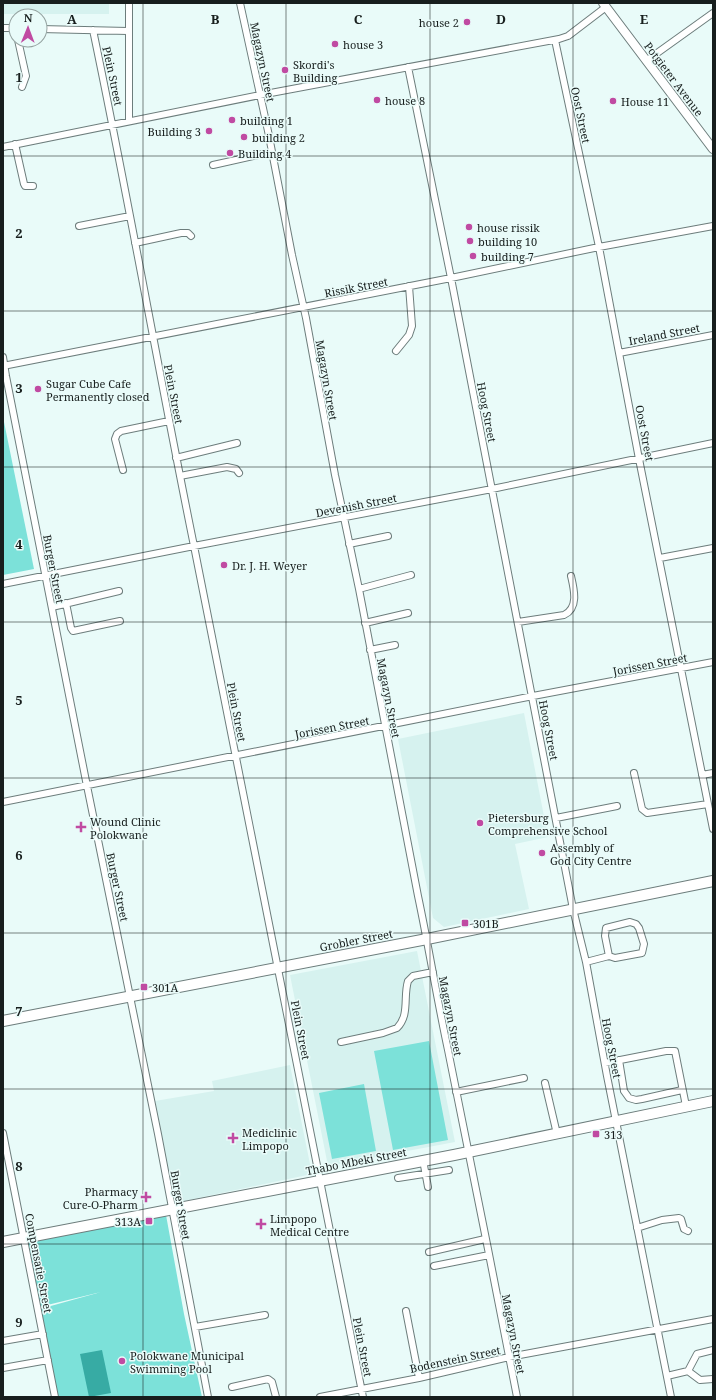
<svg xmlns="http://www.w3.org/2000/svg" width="716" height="1400" font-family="'Noto Serif',serif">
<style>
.built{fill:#d6f2ef}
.green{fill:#7ce1d9}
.water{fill:#37aba4}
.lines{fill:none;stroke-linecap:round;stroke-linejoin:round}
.minor-casing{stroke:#6d7d7c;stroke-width:8}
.tertiary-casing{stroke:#6d7d7c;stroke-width:10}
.primary-casing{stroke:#6d7d7c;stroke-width:12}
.minor{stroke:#fff;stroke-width:6}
.tertiary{stroke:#fff;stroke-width:8}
.primary{stroke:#fff;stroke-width:10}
.grid{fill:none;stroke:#171e1d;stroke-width:1;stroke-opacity:0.55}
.poi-dot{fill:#c04aa2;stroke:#e9fbf9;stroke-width:1.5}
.labels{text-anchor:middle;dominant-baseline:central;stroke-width:3;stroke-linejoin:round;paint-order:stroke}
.poi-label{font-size:11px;fill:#171e1d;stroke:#e9fbf9;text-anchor:start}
.street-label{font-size:11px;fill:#171e1d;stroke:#e9fbf9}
.grid-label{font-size:13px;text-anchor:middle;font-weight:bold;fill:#171e1d;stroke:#e9fbf9;stroke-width:3;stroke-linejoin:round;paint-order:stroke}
</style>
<rect width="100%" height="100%" fill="#e9fbf9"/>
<path class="built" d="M3,3H109V14H3Z
M524,713L548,837L515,844L529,909L444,927L433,918L398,739Z
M417,951L455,1142L328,1166L290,975Z
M290,1065L312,1174L174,1203L155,1101L214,1091L212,1081Z"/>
<path class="green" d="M3,417L34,569L3,575Z
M429,1041L448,1140L393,1150L374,1051Z
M364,1084L376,1151L332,1159L319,1093Z
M166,1215L184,1314L202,1397H58L40,1309L101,1292L39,1307L26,1243Z"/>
<path class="water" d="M102,1350L111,1393L89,1397L80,1354Z"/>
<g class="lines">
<g class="minor-casing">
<path id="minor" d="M129,3V121
M240,3L268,131L292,255L306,318L335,475L359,589L418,896C429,948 437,999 448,1050C471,1166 495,1281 517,1397
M3,28H16
M40,29L128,31
M93,30C129,202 159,374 194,546C251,829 307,1113 363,1397
M18,40L26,76L22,87
M555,40L599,247L639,459L713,829
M646,61L713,13
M408,67L451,278L573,909L586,962L607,1076L671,1397
M15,144L24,184L25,186H33
M3,147L260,95L559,39L568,36L606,7
M213,165L272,152
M79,226L130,216
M135,243L181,233H188L191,236
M396,351L409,335L412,326L409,286
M619,353L713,335
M3,357L6,376L86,781L158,1134L208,1397
M3,366L451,278L599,247L713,226
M176,458L237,443
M123,470L115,439L117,434L121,431L169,421
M180,476L227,467L236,469L239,473
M349,544L388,536
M660,558L713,548
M3,584L194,546L492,489L713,443
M359,589L411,575
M66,603L71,628L73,631L120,621
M52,607L119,591
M518,622L564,615C579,608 574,589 571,576
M365,623L408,613
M370,650L395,645
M634,773L642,809L647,813L708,804
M702,775L713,773
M3,802L533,696L713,662
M556,818L617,806
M586,962L609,956L615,958L642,953L644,944L639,928L636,924L630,922L606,928L605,936L609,956
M341,1042L383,1033L397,1028C410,1015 403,997 408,981L413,976L433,972
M619,1060L624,1091L629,1098L636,1100L642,1099L682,1090
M605,1063L666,1051H675L686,1106
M545,1083L557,1134
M456,1092L524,1078
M3,1133L55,1397
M423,1160L428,1187
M398,1178L449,1170
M637,1228L662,1220L679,1218L681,1219L684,1229L688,1231
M429,1252L485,1239
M434,1266L489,1255
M406,1311L419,1378
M195,1327L265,1315
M3,1341L43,1334
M3,1368L48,1360
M688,1371L700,1380L713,1379
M667,1376L688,1371L697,1354L713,1350
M232,1387L268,1379L272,1382L276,1397
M320,1397L419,1378L509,1357L713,1319"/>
</g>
<g class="tertiary-casing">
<path id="tertiary" d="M603,3L713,149"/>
</g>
<g class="primary-casing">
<path id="primary" d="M3,1021L427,939L713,881
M3,1242L454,1155L713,1101"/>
</g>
<use href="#minor" class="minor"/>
<use href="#tertiary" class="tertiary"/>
<use href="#primary" class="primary"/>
</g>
<path class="grid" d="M143,3V1397M286,3V1397M430,3V1397M573,3V1397M3,156H713M3,311H713M3,467H713M3,622H713M3,778H713M3,933H713M3,1089H713M3,1244H713"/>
<g class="poi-dot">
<circle cx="467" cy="22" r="4"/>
<circle cx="335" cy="44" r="4"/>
<circle cx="285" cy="70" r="4"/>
<circle cx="377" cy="100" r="4"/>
<circle cx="613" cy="101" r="4"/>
<circle cx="232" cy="120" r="4"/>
<circle cx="209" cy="131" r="4"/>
<circle cx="244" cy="137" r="4"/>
<circle cx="230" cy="153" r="4"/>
<circle cx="469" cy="227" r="4"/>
<circle cx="470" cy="241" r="4"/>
<circle cx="473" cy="256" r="4"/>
<circle cx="38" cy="389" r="4"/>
<circle cx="224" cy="565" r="4"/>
<circle cx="480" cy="823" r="4"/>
<path d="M79 821h4v4h4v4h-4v4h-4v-4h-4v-4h4z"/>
<circle cx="542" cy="853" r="4"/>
<rect x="461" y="919" width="8" height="8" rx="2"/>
<rect x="140" y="983" width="8" height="8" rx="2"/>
<rect x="592" y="1130" width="8" height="8" rx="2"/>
<path d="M231 1132h4v4h4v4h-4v4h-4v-4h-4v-4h4z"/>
<path d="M144 1191h4v4h4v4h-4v4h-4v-4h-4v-4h4z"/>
<rect x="145" y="1217" width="8" height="8" rx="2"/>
<path d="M259 1218h4v4h4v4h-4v4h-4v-4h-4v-4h4z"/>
<circle cx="122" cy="1361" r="4"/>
</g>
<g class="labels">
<g class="poi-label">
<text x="459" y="22" text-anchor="end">house 2</text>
<text x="343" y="44">house 3</text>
<text x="293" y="64">Skordi's<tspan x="293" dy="13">Building</tspan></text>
<text x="385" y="100">house 8</text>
<text x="621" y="101">House 11</text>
<text x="240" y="120">building 1</text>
<text x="201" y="131" text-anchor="end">Building 3</text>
<text x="252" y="137">building 2</text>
<text x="238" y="153">Building 4</text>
<text x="477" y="227">house rissik</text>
<text x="478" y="241">building 10</text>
<text x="481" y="256">building 7</text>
<text x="46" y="383">Sugar Cube Cafe<tspan x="46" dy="13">Permanently closed</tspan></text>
<text x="232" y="565">Dr. J. H. Weyer</text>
<text x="488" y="817">Pietersburg<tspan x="488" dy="13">Comprehensive School</tspan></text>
<text x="90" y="821">Wound Clinic<tspan x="90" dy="13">Polokwane</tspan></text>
<text x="550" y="847">Assembly of<tspan x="550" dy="13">God City Centre</tspan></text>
<text x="473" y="923">301B</text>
<text x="152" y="987">301A</text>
<text x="242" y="1132">Mediclinic<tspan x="242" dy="13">Limpopo</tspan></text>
<text x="604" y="1134">313</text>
<text x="138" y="1191" text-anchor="end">Pharmacy<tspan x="138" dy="13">Cure-O-Pharm</tspan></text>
<text x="270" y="1218">Limpopo<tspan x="270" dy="13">Medical Centre</tspan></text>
<text x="141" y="1221" text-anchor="end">313A</text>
<text x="130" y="1355">Polokwane Municipal<tspan x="130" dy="13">Swimming Pool</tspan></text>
</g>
<g class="street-label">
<text transform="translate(263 62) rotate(78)">Magazyn Street</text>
<text transform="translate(113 76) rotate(78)">Plein Street</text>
<text transform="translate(674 79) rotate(53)">Potgieter Avenue</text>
<text transform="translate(581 115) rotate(78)">Oost Street</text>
<text transform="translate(356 287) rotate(-11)">Rissik Street</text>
<text transform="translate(664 334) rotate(-11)">Ireland Street</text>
<text transform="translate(327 380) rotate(80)">Magazyn Street</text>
<text transform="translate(174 394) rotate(79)">Plein Street</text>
<text transform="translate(487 412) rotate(79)">Hoog Street</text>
<text transform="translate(645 433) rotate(79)">Oost Street</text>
<text transform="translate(356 505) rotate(-11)">Devenish Street</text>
<text transform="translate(54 569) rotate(79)">Burger Street</text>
<text transform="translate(650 664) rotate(-11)">Jorissen Street</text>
<text transform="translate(389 698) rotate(79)">Magazyn Street</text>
<text transform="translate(237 712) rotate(79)">Plein Street</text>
<text transform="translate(332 727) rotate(-11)">Jorissen Street</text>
<text transform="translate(549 730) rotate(79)">Hoog Street</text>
<text transform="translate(118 887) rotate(78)">Burger Street</text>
<text transform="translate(356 940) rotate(-11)">Grobler Street</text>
<text transform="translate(451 1016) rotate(79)">Magazyn Street</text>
<text transform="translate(301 1030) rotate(79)">Plein Street</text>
<text transform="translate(612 1048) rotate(79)">Hoog Street</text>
<text transform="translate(356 1161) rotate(-11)">Thabo Mbeki Street</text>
<text transform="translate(181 1205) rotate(80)">Burger Street</text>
<text transform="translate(39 1263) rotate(79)">Compensatie Street</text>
<text transform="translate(514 1334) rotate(79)">Magazyn Street</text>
<text transform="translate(363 1347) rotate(79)">Plein Street</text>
<text transform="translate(455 1359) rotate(-12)">Bodenstein Street</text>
</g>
</g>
<g class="grid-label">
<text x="72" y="24">A</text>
<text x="215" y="24">B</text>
<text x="358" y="24">C</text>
<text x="501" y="24">D</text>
<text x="644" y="24">E</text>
<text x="19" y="82">1</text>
<text x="19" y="238">2</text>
<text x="19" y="393">3</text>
<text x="19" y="549">4</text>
<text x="19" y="705">5</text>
<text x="19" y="860">6</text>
<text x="19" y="1016">7</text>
<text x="19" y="1171">8</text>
<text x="19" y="1327">9</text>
</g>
<rect width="716" height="1400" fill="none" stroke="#171e1d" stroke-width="8"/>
<g transform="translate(28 28) rotate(1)"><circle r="19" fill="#e9fbf9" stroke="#95a3a1"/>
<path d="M0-3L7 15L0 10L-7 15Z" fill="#c04aa2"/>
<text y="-6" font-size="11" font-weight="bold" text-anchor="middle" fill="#171e1d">N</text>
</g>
</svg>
